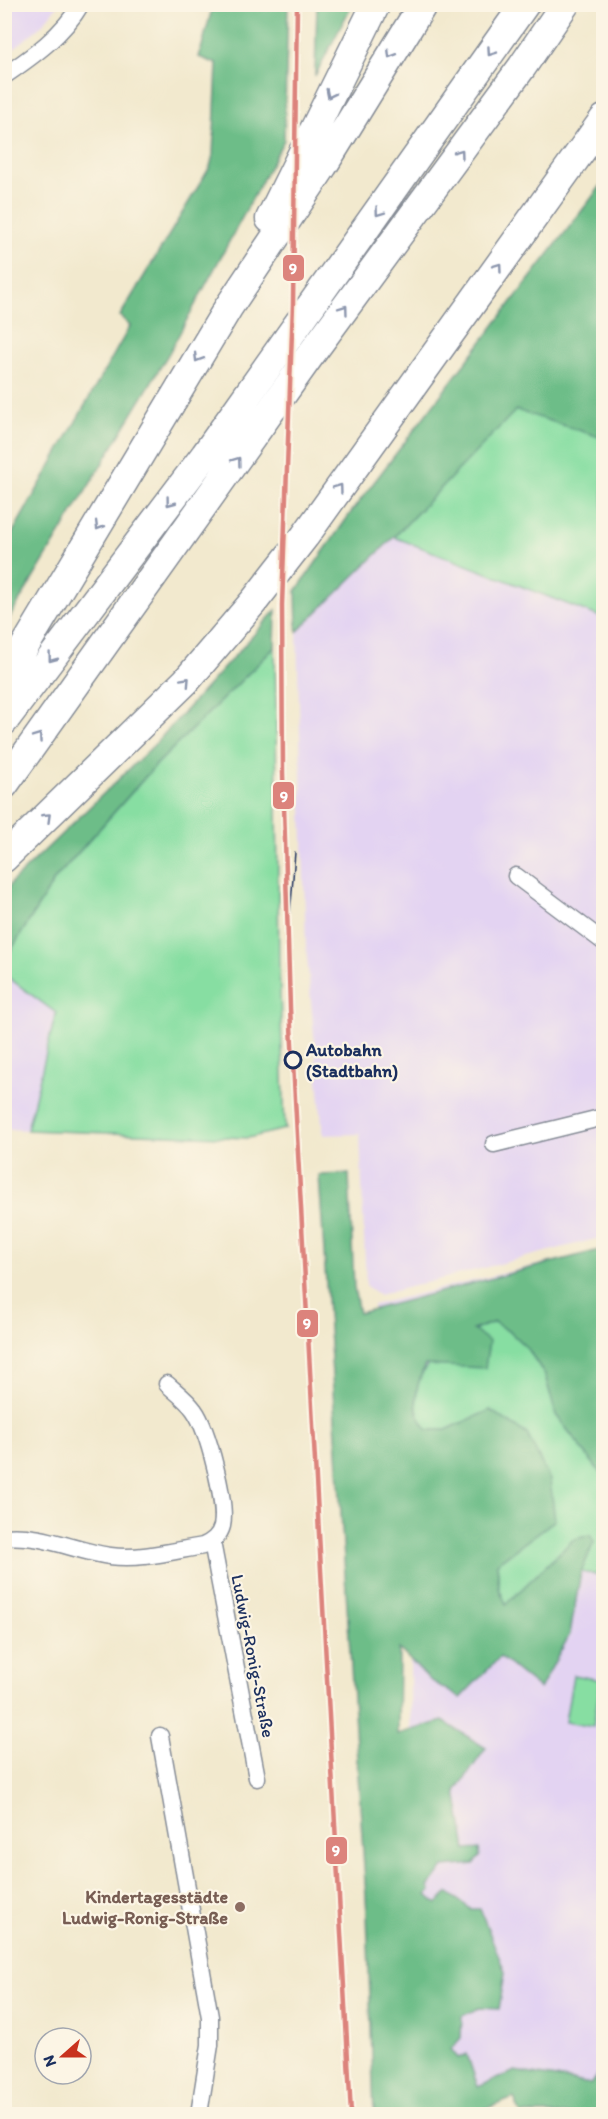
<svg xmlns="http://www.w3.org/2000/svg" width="608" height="2119" font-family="Itim,sans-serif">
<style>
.built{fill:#e3d3f2}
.green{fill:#87dea2;stroke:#518680;stroke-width:1.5}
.forest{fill:#6dbd88;stroke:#447673;stroke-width:1.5}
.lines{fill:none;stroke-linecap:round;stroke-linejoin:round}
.minor-casing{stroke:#868c96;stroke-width:19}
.motorway-casing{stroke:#868c96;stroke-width:31}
.minor{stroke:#fff;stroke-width:16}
.motorway{stroke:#fff;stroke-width:28}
.tram{stroke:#1b2f5e;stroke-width:1.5}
.tram-1-casing{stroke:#fcf5e5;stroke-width:9}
.tram-1{stroke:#dc837c;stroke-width:4.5}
.oneway{stroke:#8d97ae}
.stop-dot{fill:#fcf5e5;stroke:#1b2f5e;stroke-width:3}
.education-dot{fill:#8d6e63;stroke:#fcf5e5;stroke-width:2}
.labels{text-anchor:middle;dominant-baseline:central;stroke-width:4.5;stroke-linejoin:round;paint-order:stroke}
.stop-label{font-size:18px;font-weight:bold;fill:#1b2f5e;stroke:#fcf5e5;text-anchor:start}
.street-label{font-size:18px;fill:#1b2f5e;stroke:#fcf5e5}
.education-label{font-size:18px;font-weight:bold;fill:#785e54;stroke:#fcf5e5;text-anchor:end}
.line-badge{stroke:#fcf5e5;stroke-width:2}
.badge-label{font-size:16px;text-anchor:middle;font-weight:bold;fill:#fff}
</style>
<rect width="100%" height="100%" fill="#fcf5e5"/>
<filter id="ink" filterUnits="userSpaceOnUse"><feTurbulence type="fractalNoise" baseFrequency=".0167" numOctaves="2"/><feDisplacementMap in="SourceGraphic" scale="12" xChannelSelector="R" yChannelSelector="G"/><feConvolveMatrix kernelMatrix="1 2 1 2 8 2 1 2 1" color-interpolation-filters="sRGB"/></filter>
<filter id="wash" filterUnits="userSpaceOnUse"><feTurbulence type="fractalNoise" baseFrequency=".008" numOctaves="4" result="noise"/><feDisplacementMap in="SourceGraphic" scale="24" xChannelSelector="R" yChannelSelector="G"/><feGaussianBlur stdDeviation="1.35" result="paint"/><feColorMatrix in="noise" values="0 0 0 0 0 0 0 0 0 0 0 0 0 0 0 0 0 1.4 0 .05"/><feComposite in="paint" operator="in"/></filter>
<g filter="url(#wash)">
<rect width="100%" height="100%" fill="#f2e9ce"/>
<path class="built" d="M5,4H58V5L41,26L5,56Z
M394,537L603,618V1237L379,1295L366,1286L360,1134L323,1135L306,946L297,632Z
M5,975L56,1013L27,1130L5,1129Z
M603,1249V2068L591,2084L515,2098L482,2110L484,2114H439L411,1885L410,1631L399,1440L373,1305Z"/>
<path class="green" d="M516,409L603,438V618L394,537Z
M275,647L279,963L285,1129L248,1138L27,1130L56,1013L5,975L4,960L55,879L155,766Z
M494,1322L510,1332L528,1349L545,1375L556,1415L603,1476V1544L598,1575L581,1572L594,1542L573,1540L506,1605L499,1588L497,1563L555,1520L491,1410L446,1430H428L417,1418C417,1407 415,1395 418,1385C425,1354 466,1333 494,1322Z
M573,1675L601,1680L593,1727L565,1722Z"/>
<path class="forest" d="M213,5H288L284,140L169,353L5,625V546L130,326L120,316L210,167L213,155L217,64L199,57Z
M317,5H352L315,76Z
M603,183V438L516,410L394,537L297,632L296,591L352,511Z
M276,610L275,647L155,766L55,879L5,960V892L12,882L156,743Z
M349,1174L354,1288L359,1313L603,1249V1476L556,1415L545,1375L528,1349L510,1332L494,1322L473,1330L489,1341L485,1368L425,1365C415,1388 410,1410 428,1430H446L490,1410L527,1434L550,1480L555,1520L497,1563L499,1588L506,1604L573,1540L590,1535L594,1542L581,1572L570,1634L540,1689L500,1657L460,1698L430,1680L399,1649L398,1734L443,1721L486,1748L456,1791L466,1850L479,1849L480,1857L474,1864L444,1867L429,1887L431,1891L427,1895L437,1904L448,1893L471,1909H480L505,1972L499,2009L479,2008L462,2016L461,2038L451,2049L458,2058L467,2054L478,2087L515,2071L591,2084L603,2068V2114H521L514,2098L482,2110L484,2114H374L367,1913L319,1175Z"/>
</g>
<g filter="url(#ink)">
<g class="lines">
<g class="minor-casing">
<path id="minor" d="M4,76C33,56 63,35 81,4
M516,876L604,942
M494,1144L604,1117
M4,1537C42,1533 74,1551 110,1556C141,1560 173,1551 203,1546C212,1542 219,1537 222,1526C227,1504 208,1429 194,1410C187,1400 176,1392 167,1384
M212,1542L257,1778
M160,1736L210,2017V2045L199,2114"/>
</g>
<g class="motorway-casing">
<path id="motorway" d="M270,219L376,4
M4,681L228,308L323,166L423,4
M4,721L205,455L525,4
M4,785L309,357L522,67L565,4
M4,858L186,681L255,600L305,536L604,119"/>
</g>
<use href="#minor" class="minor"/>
<use href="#motorway" class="motorway"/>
<path class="tram" d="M288,944L295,852"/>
<g class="tram-1-casing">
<path id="tram-1" d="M297,4L293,304L282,605L283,773L290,1008L351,2114"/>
</g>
<use href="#tram-1" class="tram-1"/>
</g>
<defs><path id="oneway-chevron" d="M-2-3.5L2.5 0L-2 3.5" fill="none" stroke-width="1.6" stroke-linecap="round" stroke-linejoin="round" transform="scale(1.5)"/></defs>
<g class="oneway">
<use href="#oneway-chevron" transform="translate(491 52) rotate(125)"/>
<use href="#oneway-chevron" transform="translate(391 54) rotate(121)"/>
<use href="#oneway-chevron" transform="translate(330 94) rotate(117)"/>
<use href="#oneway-chevron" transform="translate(460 153) rotate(-54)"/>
<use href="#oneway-chevron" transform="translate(379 212) rotate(126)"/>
<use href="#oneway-chevron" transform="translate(498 267) rotate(-54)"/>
<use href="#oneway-chevron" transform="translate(344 309) rotate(-54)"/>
<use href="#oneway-chevron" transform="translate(198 358) rotate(121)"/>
<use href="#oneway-chevron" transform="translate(237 461) rotate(-54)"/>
<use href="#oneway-chevron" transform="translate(339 488) rotate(-54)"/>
<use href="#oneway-chevron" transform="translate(170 502) rotate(127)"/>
<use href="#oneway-chevron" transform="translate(99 526) rotate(121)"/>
<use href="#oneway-chevron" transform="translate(52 658) rotate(127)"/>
<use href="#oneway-chevron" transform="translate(186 681) rotate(-47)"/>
<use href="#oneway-chevron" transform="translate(38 737) rotate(-55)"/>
<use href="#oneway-chevron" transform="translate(47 817) rotate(-44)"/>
</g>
</g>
<circle class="stop-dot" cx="293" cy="1060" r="8"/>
<circle class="education-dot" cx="240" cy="1907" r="6"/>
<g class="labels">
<g class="stop-label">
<text x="306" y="1050">Autobahn<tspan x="306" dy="21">(Stadtbahn)</tspan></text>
</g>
<g class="street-label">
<text transform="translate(253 1656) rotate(79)">Ludwig-Ronig-Straße</text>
</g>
<g class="education-label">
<text x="228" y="1897">Kindertagesstädte<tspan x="228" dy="21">Ludwig-Ronig-Straße</tspan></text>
</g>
</g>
<g class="line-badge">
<rect x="282" y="254" width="23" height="28" rx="6" fill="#dc837c"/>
<rect x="272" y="781" width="23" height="29" rx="6" fill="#dc837c"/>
<rect x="296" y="1309" width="23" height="29" rx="6" fill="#dc837c"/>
<rect x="325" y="1836" width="23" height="29" rx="6" fill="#dc837c"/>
</g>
<g class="badge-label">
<text x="293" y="274">9</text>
<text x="284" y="802">9</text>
<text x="307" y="1329">9</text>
<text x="336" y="1856">9</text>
</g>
<rect width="608" height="2119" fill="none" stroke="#fcf5e5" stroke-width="24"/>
<g transform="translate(63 2056) rotate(249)"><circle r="28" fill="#fcf5e5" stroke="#a2a6af" stroke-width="1.5"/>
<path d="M0-4.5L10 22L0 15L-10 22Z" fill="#c8321e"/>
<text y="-9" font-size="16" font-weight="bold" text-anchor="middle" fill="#1b2f5e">N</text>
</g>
</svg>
